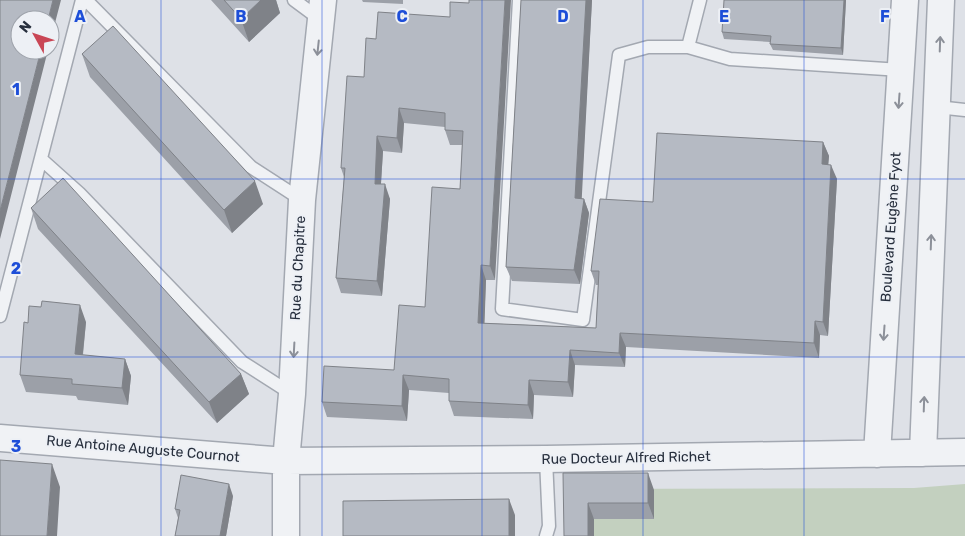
<svg xmlns="http://www.w3.org/2000/svg" width="965" height="536" font-family="Rubik,sans-serif">
<style>
.green{fill:#c3d0bf}
.lines{fill:none;stroke-linecap:round;stroke-linejoin:round}
.lane-casing{stroke:#a3a8b1;stroke-width:15}
.street-casing{stroke:#a3a8b1;stroke-width:29}
.lane{stroke:#f0f2f5;stroke-width:12}
.street{stroke:#f0f2f5;stroke-width:26}
.wall{fill:#9ca0a8}
.shaded-wall{fill:#7f8288}
.building{fill:#b5bac3;stroke:#7f8288}
.oneway{stroke:#8c9099}
.grid{fill:none;stroke:#1d4ed8;stroke-width:1;stroke-opacity:0.55}
.labels{text-anchor:middle;dominant-baseline:central;stroke-width:4;stroke-linejoin:round;paint-order:stroke}
.street-label{font-size:14px;fill:#272f3d;stroke:#edf0f5}
.grid-label{font-size:16px;text-anchor:middle;font-weight:bold;fill:#1d4ed8;stroke:#edf0f5;stroke-width:4;stroke-linejoin:round;paint-order:stroke}
</style>
<rect width="100%" height="100%" fill="#dee1e7"/>
<path class="green" d="M965,484V536H570L569,489L914,488Z"/>
<g class="lines">
<g class="lane-casing">
<path id="lane" d="M86,0L251,167L302,200
M294,0L321,20
M519,0L502,309L583,320L619,55L648,47H688L730,59L901,70
M688,47L700,0
M937,107L965,110
M41,159L79,193L242,362L292,394
M0,316L82,0
M546,459L549,526L546,536"/>
</g>
<g class="street-casing">
<path id="street" d="M0,438L286,461L546,459L965,452
M923,453L941,0
M877,454L905,0
M286,536V461L292,394L302,200L323,0"/>
</g>
<use href="#lane" class="lane"/>
<use href="#street" class="street"/>
</g>
<path class="wall" d="M211,0H276L280,13L249,42Z
M362,0H403V4L363,2Z
M521,0H592L581,198L584,199L589,213L580,284L512,281L506,267Z
M846,0L843,55L773,50L770,44V42L724,39L722,32Z
M450,17L495,280H486L484,323L596,328L598,285H596L591,271L653,202L823,142L829,156L828,165L837,179L828,336L820,335L819,358L626,347L625,367L575,365L573,397L534,395L533,419L454,416L449,401V393L409,390L407,421L327,417L322,402L394,370L425,307L460,189L462,145H450L445,130V127L404,123L402,153L383,151L381,184L390,199L382,296L341,293L336,278L344,177L341,168L364,77L376,39Z
M82,54L263,204L232,233L90,77Z
M31,208L241,374L249,394L217,423L38,229Z
M86,322L83,355L125,359L131,376L128,405L78,400L76,396L26,392L20,375L28,323Z
M563,473L654,490V519H594Z
M233,496L226,536H175L178,518L175,509Z"/>
<path class="shaded-wall" d="M53,0H61L50,42V20H48Z
M261,0H276L280,13L249,42L241,19Z
M505,0H511L495,280L490,266Z
M586,0H592L581,213L575,198Z
M844,0H846L843,55L841,48Z
M41,50H48L0,239V211Z
M399,108L404,123L402,153L397,138Z
M377,136L383,151L380,198L375,184Z
M823,142L829,156L827,179L822,164Z
M831,165L837,179L828,336L823,322Z
M255,181L263,204L232,233L224,210Z
M385,184L390,199L382,296L377,281Z
M584,199L589,213L580,284L574,270Z
M481,265L486,280L484,338L478,323Z
M80,305L86,322L81,371L75,354Z
M815,321L820,335L819,358L814,343Z
M620,333L626,347L625,367L619,353Z
M570,350L575,365L573,397L568,382Z
M125,359L131,376L128,405L122,388Z
M241,374L249,394L217,423L209,402Z
M403,375L409,390L407,421L402,406Z
M529,380L534,395L533,419L528,405Z
M52,464L60,487L57,536H47Z
M648,473L654,490V519L648,503Z
M229,484L233,496L226,536H220Z
M509,499L515,515V536H509Z
M588,503L594,519V536H588Z"/>
<path class="building" d="M0,0H53L48,20H20V50H41L0,211Z
M224,0H261L241,19Z
M469,0H505L490,266L481,265L478,323L596,328L599,271H591L600,199L653,202L657,133L823,142L822,164L831,165L823,322L815,321L814,343L620,333L619,353L570,350L568,382L529,380L528,405L449,401V379L403,375L402,406L322,402L324,366L394,370L399,305L425,307L432,187L460,189L463,131L445,130V113L399,108L397,138L377,136L375,184H385L377,281L336,278L345,168H341L347,76L364,77L366,38L376,39L378,12L450,17V2L469,3Z
M521,0H586L575,198L584,199L574,270L506,267Z
M724,0H844L841,48L770,44L771,36L722,32Z
M113,26L255,181L224,210L82,54Z
M63,178L241,374L209,402L31,208Z
M42,301L80,305L75,354L125,359L122,388L72,384V379L20,375L24,322L28,323L29,306L41,307Z
M0,460L52,464L47,536H0Z
M563,473H648V503H588V536H564Z
M181,475L229,484L220,536H175L180,510L175,509Z
M509,499V536H343V501Z"/>
<defs><path id="oneway-shaft" d="M-6 0H5M1.5-3L5.5 0L1.5 3" fill="none" stroke-width="1.6" stroke-linecap="round" stroke-linejoin="round" transform="scale(1.25)"/></defs>
<g class="oneway">
<use href="#oneway-shaft" transform="translate(940 44) rotate(-88)"/>
<use href="#oneway-shaft" transform="translate(318 48) rotate(96)"/>
<use href="#oneway-shaft" transform="translate(899 101) rotate(94)"/>
<use href="#oneway-shaft" transform="translate(931 242) rotate(-88)"/>
<use href="#oneway-shaft" transform="translate(884 333) rotate(94)"/>
<use href="#oneway-shaft" transform="translate(294 350) rotate(93)"/>
<use href="#oneway-shaft" transform="translate(924 404) rotate(-88)"/>
</g>
<path class="grid" d="M161,0V536M322,0V536M482,0V536M643,0V536M804,0V536M0,179H965M0,357H965"/>
<g class="labels">
<g class="street-label">
<text transform="translate(891 227) rotate(-86)">Boulevard Eugène Fyot</text>
<text transform="translate(298 268) rotate(-87)">Rue du Chapitre</text>
<text transform="translate(143 449) rotate(5)">Rue Antoine Auguste Cournot</text>
<text transform="translate(626 458) rotate(-1)">Rue Docteur Alfred Richet</text>
</g>
</g>
<g class="grid-label">
<text x="80" y="22">A</text>
<text x="241" y="22">B</text>
<text x="402" y="22">C</text>
<text x="563" y="22">D</text>
<text x="724" y="22">E</text>
<text x="885" y="22">F</text>
<text x="16" y="95">1</text>
<text x="16" y="274">2</text>
<text x="16" y="452">3</text>
</g>
<g transform="translate(35 35) rotate(310)"><circle r="24" fill="#edf0f5" stroke="#9ea3ab"/>
<path d="M0-4L9 19L0 12L-9 19Z" fill="#c94655"/>
<text y="-8" font-size="14" font-weight="bold" text-anchor="middle" fill="#272f3d">N</text>
</g>
</svg>
